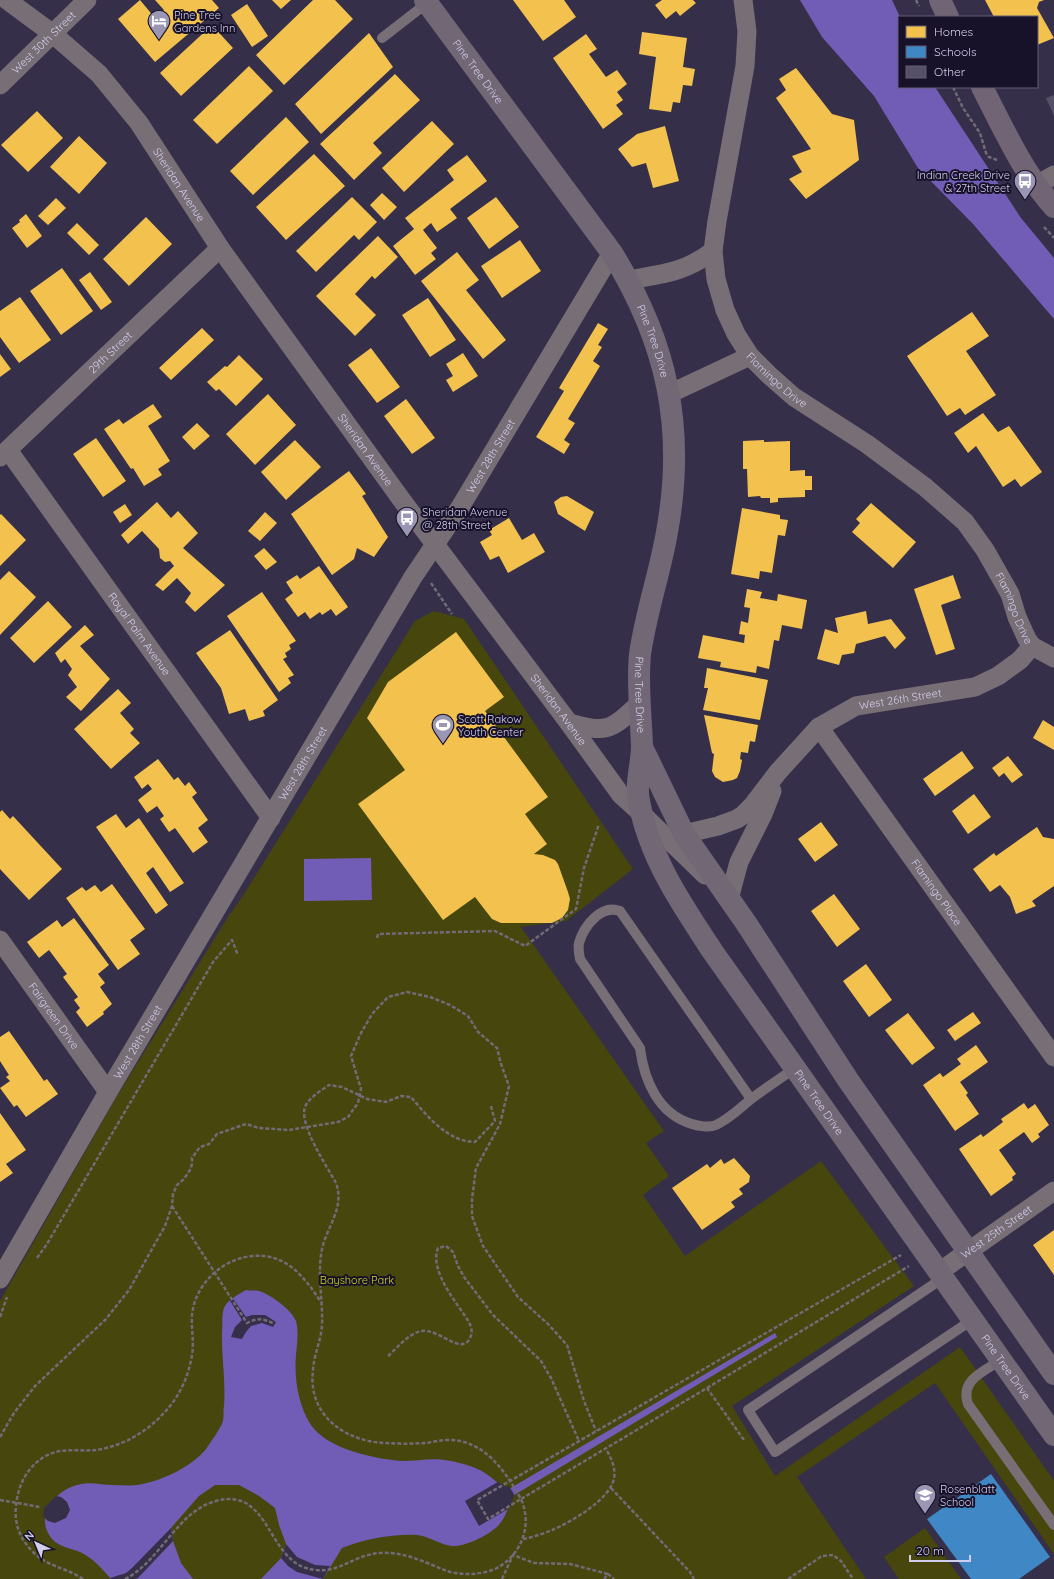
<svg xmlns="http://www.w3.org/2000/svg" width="1054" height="1579" font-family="Quicksand,sans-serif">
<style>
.green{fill:#46460d}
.water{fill:#715cb6}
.pier{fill:#362f4a}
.homes{fill:#f2c14e}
.schools{fill:#3f88c5}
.building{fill:#555067}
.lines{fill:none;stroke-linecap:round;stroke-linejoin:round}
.path{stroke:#726b76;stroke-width:2.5;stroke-dasharray:4 2;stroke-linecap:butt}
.service{stroke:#786e76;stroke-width:10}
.minor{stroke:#786e76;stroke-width:19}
.secondary{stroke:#726775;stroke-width:22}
.primary{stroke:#716575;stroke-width:22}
.labels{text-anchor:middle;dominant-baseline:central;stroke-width:4;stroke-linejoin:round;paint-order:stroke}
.poi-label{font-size:11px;fill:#d1cdec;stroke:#171229;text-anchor:start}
.street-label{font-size:11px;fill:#d1cdec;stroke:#171229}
.park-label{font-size:11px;fill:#ccd223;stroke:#171229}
</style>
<rect width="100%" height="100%" fill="#362f4a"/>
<path class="green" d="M434,611L464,619L633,869L566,921L521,927L664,1131L646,1143L669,1176L643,1195L685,1256L821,1161L914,1286L732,1406L775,1476L960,1347L1054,1481V1554L935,1383L797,1477L866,1579H0V1301L117,1096L228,917L244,894L415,621Z
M925,1528L961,1579H899L884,1557Z"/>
<path class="water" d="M800,0H892L900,17L899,87H935L1021,218L1054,258V319L973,224L918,168L874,96L822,37Z
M371,858L372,900L304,901V859Z
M246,1290C250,1291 255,1290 259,1291C270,1294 292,1310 296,1321C299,1332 297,1344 296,1355C294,1378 298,1405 311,1425C327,1449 375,1459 402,1461C418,1461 434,1457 451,1461C461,1463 476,1467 485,1473C493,1478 499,1485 507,1490L775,1333L777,1337L511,1497C509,1505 506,1516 501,1522C494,1533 466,1547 452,1546C440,1545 429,1536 417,1535C391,1534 366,1539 342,1548L323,1579H261L281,1558L286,1544L279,1525L275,1508L259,1496L239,1485H215L199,1496L171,1528L173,1541L181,1563L193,1579H111C102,1569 94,1559 82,1553C72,1548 60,1548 52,1539C34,1518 54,1491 77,1485C90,1481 101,1485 113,1485C121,1485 129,1486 137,1485C159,1482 192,1467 206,1449C210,1443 221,1428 223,1421C224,1416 223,1410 224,1406C226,1380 221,1355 222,1330C223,1323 221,1313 225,1306C229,1299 239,1294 246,1290Z"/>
<path class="pier" d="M232,1297L246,1317L252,1315H265L276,1322L273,1327L262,1323L251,1326L246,1332L242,1339L231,1337L235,1327L242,1320L229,1299Z
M498,1482L507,1487L509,1486L515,1496L513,1498L510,1508L479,1526L465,1501Z
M56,1496L61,1497L67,1502L70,1510L66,1518L55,1523L48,1521L43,1516L44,1508Z
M171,1528L173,1541L138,1578L136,1579H111L110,1578L126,1573L132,1568Z
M286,1544L297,1557L315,1565L330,1566L323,1579L297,1572L288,1566L281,1558Z"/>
<path class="homes" d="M140,0L155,18L164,10L155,0H212L219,8L155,62L118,19Z
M272,0H291L281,9Z
M313,0H335L353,19L284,85L256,55Z
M513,0H564L576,17L543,41Z
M662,0H693L696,3L680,16L676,11L666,19L655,5Z
M985,0H1044L1039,2L1037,8L1054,38L1037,45V17H994Z
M247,4L268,36L252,47L231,15Z
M212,25L233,48L181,96L160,73Z
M642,32L687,38L683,67L695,69L692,86L683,85L680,103L673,102L671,112L649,109L656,57L639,54Z
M369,33L393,67L321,134L295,104Z
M586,34L597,49L589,54L606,77L617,70L627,84L617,92L623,100L616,105L623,114L603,129L553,58Z
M249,66L273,91L217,144L193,120Z
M796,68L832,114L854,120L859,160L806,199L789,179L802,172L792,156L811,149L776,98L786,90L779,79Z
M395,74L420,100L373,143L382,153L354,180L320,144Z
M37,111L63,138L28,172L1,145Z
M286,117L309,142L253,195L230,171Z
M432,121L454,144L404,192L382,168Z
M665,126L679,181L653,188L646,163L632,167L618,149L637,134Z
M79,136L107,163L79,194L50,167Z
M314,154L345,186L286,240L256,207Z
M467,155L487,181L450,209L457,218L437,232L431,223L423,230L437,248L431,253L436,259L415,275L393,246L414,229L405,218L454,180L447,170Z
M382,193L397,207L384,220L370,205Z
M352,197L377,222L359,240L354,235L316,272L296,251Z
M496,197L519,227L489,249L467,218Z
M56,198L66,208L48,225L38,216Z
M26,214L42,236L27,248L12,228L20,222L19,220Z
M146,217L172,244L129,286L103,259Z
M77,223L99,245L89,255L67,233Z
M378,236L398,257L375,279L372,276L355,294L376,315L355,336L316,296Z
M520,240L541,271L502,298L481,266Z
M457,252L479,280L466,290L506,340L483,359L421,281Z
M62,268L93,311L61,335L30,291Z
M90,272L112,302L101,310L79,280Z
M20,297L51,340L19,363L0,337V311Z
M428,298L456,340L430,357L402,315Z
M972,312L989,336L966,351L996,395L965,415L960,408L947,416L907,356Z
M598,323L608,329L598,345L602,347L593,361L600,366L568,419L575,423L564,440L570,444L564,454L536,437L564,391L559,388Z
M202,328L214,340L171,380L159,368Z
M371,348L400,387L377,403L348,365Z
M463,353L478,376L453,392L446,380L453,376L446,364Z
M0,354L11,369L0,377Z
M239,355L263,379L236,406L219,389L216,391L207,382L225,366L227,367Z
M268,394L296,425L255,465L226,434Z
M406,399L435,438L412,454L384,416Z
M153,404L162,417L148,426L170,461L158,469L162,475L144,486L133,468L131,469L104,429L119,419L123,424Z
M983,413L998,432L1009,426L1042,472L1021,487L1015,479L1003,487L976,446L968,453L954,433Z
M197,423L210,436L194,450L182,437Z
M96,438L126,481L103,497L73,454Z
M295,440L321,467L286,500L261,472Z
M764,440V442L790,441V471L805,470V476H812V490H805V497L778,498V502L770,503V498H761L760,496L748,497L747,469H743V441Z
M349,471L366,494L362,496L388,537L374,557L357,548L354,559L332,575L291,514Z
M567,496L594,512L585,531L558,514L554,502L561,497Z
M157,502L171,518L178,511L198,533L183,548L225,585L195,612L185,602L191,593L177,578L163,591L155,585L174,566L170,561L165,562L160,558L159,549L142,531L128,544L121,535Z
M871,503L916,542L893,568L852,532L860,523L856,519Z
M125,504L132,515L120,523L113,512Z
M742,508L780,515V519L788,520L785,536L778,535L772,573L760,571L759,579L731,574Z
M265,512L277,523L260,541L248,531Z
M1,514L26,540L0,566V515Z
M509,518L522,540L534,533L545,552L508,573L499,556L490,560L480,542L492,535L489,530Z
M264,548L277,562L266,570L254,556Z
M319,566L348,607L336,616L331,609L322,615L320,612L310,619L305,612L298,617L285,599L293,593L286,582L297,575L300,579Z
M9,571L36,597L0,635V580Z
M953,575L961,598L941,605L955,649L936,655L914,589Z
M747,589L762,592L760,598L777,601L778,594L807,600L802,629L782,625L779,641L774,640L769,669L757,666L756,673L720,667L721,662L698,658L703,635L744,643L745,635L739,634L741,621L748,623L750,608L744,607Z
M262,592L296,641L289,645L291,649L285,653L287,657L283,659L294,675L288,678L291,683L279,692L227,616Z
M48,601L72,627L34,663L10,638Z
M866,611L868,624L891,619L906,638L895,649L885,636L856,644L854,653L842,655L839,665L817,659L825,629L838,633L835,618Z
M85,625L94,635L80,646L110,679L81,711L66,697L77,687L68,675L72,669L65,659L61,663L55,653Z
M230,630L278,700L263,711L265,716L249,721L245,709L229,714L221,688L196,653Z
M456,632L504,697L485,711L548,797L525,814L547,844L534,854L543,855L555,860L558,864L568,892L570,899L568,910L562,918L552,923H501L492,919L475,897L443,920L358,804L405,770L367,718L388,682Z
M707,668L768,680L760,720L703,710L708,688H704Z
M118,689L131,703L120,713L134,729L130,733L140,743L111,769L74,729Z
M704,715L758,725L755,742L750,741L748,753L741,752L740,759L742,760L740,771L737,778L733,780L723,782L715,777L712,771L714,754L712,753Z
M1043,720L1054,727V750L1033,738Z
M962,751L974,768L935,796L923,779Z
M1008,756L1023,775L1012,783L1004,773L999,777L992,768Z
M158,759L174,780L178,777L185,786L189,782L197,793L192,797L208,820L198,828L208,842L193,853L175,828L169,832L160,819L164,816L157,806L147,813L138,800L152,789L148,784L142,789L134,777Z
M974,794L991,817L968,834L952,811Z
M2,810L10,819L13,816L62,869L29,900L0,869V812Z
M116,814L126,828L139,818L184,883L170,892L153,867L146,873L168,905L156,914L96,827Z
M821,822L838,845L815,862L798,839Z
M1037,827L1043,837L1054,839V886L1032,901L1036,906L1016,914L1010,897L1000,885L990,892L973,869L994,853L996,856Z
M112,884L145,929L130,940L140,954L118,970L66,898L82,887L86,891L95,885L101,892Z
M834,894L860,929L837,947L811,911Z
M74,918L109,965L98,974L105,983L100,987L112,1004L103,1012L104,1014L87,1027L76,1012L80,1008L74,1000L78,997L63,977L67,974L49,950L39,958L27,942L57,920L62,927Z
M866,964L892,1000L869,1017L843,981Z
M973,1012L981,1023L955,1041L947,1030Z
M908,1013L935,1048L912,1065L885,1030Z
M9,1031L44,1081L47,1079L58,1094L26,1117L17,1105L14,1107L0,1088L10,1081L6,1077L9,1075L0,1061V1037Z
M976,1045L988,1062L960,1082L968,1093L966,1095L979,1114L955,1131L923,1085L940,1073L943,1077L961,1064L957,1059Z
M1024,1103L1028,1109L1035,1104L1049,1125L1038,1134L1040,1137L1032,1143L1024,1132L999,1150L1016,1174L1012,1177L1013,1180L991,1196L959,1149L981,1134L983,1137L1003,1122L1001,1119Z
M0,1113L26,1150L6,1164L13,1173L0,1182Z
M734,1158L750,1176L749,1182L739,1189L743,1194L731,1202L735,1207L702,1230L672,1188L707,1164L710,1168L721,1159L724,1164Z
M1054,1230V1275L1033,1245Z"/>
<path class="schools" d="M991,1474L1050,1557L1019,1579H971L927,1519Z"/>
<path class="building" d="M1054,95V116L1046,98Z"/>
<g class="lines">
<path class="path" d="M916,0L919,6
M953,87L963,108L980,133L986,153L989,157L997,160
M1044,227L1054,238
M431,583L452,614
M377,938L378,934L495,931L525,946L576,909L584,868L599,824
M491,1106L495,1121L475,1142C448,1142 427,1116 411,1097L401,1096L386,1102L367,1099L342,1087L329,1085C322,1090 311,1096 306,1105C296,1121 328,1168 336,1183C345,1208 327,1226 322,1249C317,1274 323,1300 322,1325C321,1341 314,1354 313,1370C308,1410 337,1436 374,1442C391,1444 409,1444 426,1443C433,1442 440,1440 447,1440C484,1439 505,1471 521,1499L707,1388L744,1440
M172,1206L247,1323C257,1318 264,1318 274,1324
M37,1258L47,1244L213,962L232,940L238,955
M0,1317L7,1297
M388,1356C398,1347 409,1333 422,1331C437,1328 460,1354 469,1340C473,1333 472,1329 469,1322C457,1303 429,1271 438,1248L446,1246L453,1252L458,1266L464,1277L493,1315L541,1361L551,1378L579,1441
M707,1388L909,1266
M0,1437L14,1413L35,1386L106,1319L129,1290L165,1226L172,1206L173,1194L177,1185L184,1179L190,1170L192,1164V1158L200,1147L209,1144L217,1134L246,1124L259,1128L289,1130L338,1122L348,1117L358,1103L361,1089L351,1056L361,1033L372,1014L388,997L407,992L430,997L450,1005L468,1016L478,1032L497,1048L501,1064L509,1086L500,1124L476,1168L472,1199V1216L483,1246L518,1297L548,1324L567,1345L584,1401L596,1431
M611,1488L690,1572L694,1579
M0,1500L40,1507
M523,1539C533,1537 543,1534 552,1530C571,1522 611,1499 614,1478C616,1468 611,1458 606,1449
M83,1579C67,1568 48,1567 33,1552C20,1539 14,1524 16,1506C18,1481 33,1456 60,1451C74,1449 88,1452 102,1449C125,1444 146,1432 162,1415C177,1400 187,1381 191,1360C195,1345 191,1330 192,1315C195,1284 222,1259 252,1256C287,1253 304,1277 321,1302
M125,1579C160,1562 177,1511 216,1501C267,1487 267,1552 303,1567C336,1579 350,1555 380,1553C405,1551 428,1564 450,1572C465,1575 480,1575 495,1569C521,1556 533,1526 521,1499L488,1519L477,1500L901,1255
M502,1579L513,1555L534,1563L570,1564L608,1574
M604,1579L608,1574L614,1579
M788,1579L822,1556L833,1555L841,1561L853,1579"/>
<path class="service" d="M382,38L427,3
M751,1099L620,911C601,904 584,926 579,943C578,948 579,954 580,959L640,1048C644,1080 658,1114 692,1124C698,1126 709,1128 716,1125C729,1119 739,1109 750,1100C765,1088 780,1079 795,1068
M943,1278L748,1410L775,1452L972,1320
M1001,1360C983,1372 960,1380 968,1404L1054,1525"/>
<g class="minor">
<path id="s1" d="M7,0L53,34L99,74L139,123L220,248L401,499L569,723L621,795L641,813L705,875"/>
<path id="s2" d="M743,0L747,31L745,66L717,221L713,251L716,279L725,310L736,334L750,356L768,374L794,397L867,444L925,487L965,522L985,550L1010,594L1017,617L1027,639L1032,646L1054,658"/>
<path id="s3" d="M0,85L87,0"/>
<path d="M1037,185L1054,175"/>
<path d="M628,280C662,274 684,273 713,251"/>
<path d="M669,394L750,356"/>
<path id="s4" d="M8,450L271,818"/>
<path id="s5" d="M0,457L220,248"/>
<path d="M569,723C607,733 610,731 639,704"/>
<path id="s6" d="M819,727L1054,1057"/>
<path id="s7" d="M684,834L718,826L737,819L743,815L752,806L778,772L819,727L856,706L975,687L998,676L1020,660L1032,646"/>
<path d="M729,899L739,862L763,814L772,791"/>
<path id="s8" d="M0,940L108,1092"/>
<path id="s9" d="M939,1272L1054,1191"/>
<path id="s10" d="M0,1279L108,1092L413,577L459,509L612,253"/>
</g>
<g class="secondary">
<path id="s11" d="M425,0L612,253C667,342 686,428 667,532C660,573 646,612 640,654C637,685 641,715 642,746C642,764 635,783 639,801C649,857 682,905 713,952L1054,1435"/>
<path d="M642,747L684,834L746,923L848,1080L1054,1374"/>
</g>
<path class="primary" d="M940,0L948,17
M982,87C1003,128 1023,173 1054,207"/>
</g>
<defs>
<g id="hotel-pin" transform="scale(1.15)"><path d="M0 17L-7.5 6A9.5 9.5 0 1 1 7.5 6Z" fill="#9b96b3" stroke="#171229"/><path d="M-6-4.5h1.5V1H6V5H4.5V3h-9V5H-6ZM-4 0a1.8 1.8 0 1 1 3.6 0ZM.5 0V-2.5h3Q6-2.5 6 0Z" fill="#fff"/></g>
<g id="bus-pin" transform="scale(1.15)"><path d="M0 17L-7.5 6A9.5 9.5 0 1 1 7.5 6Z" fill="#9b96b3" stroke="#171229"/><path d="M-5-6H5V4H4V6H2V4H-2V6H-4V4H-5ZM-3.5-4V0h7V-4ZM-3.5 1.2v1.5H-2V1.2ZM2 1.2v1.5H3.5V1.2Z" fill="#fff"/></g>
<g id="stadium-pin" transform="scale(1.15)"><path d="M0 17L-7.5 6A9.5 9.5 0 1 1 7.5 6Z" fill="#9b96b3" stroke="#171229"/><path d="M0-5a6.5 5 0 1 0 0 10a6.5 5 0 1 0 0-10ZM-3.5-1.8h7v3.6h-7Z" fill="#fff"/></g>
<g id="school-pin" transform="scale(1.15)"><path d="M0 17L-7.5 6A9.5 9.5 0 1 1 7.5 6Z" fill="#9b96b3" stroke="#171229"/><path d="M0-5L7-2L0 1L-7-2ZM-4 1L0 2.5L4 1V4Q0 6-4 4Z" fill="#fff"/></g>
</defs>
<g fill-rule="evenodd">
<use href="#hotel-pin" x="159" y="21"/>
<use href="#bus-pin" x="1025" y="181"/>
<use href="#bus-pin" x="407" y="518"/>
<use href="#stadium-pin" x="443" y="725"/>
<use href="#school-pin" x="925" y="1495"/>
</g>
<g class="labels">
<g class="poi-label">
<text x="174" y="15">Pine Tree<tspan x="174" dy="13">Gardens Inn</tspan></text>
<text x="1010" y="175" text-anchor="end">Indian Creek Drive<tspan x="1010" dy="13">&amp; 27th Street</tspan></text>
<text x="422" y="512">Sheridan Avenue<tspan x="422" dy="13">@ 28th Street</tspan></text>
<text x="458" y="719">Scott Rakow<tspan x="458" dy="13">Youth Center</tspan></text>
<text x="940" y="1489">Rosenblatt<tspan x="940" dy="13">School</tspan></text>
</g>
<g class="street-label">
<text stroke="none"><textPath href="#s3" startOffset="61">West 30th Street</textPath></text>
<text stroke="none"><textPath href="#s11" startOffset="89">Pine Tree Drive</textPath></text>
<text stroke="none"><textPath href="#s1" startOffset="255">Sheridan Avenue</textPath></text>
<text stroke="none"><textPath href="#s11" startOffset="412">Pine Tree Drive</textPath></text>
<text stroke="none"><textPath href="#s5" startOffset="152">29th Street</textPath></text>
<text stroke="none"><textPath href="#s2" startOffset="403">Flamingo Drive</textPath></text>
<text stroke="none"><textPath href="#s1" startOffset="579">Sheridan Avenue</textPath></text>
<text stroke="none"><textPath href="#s10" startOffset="958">West 28th Street</textPath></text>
<text stroke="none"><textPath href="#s2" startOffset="739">Flamingo Drive</textPath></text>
<text stroke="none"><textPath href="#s4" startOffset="226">Royal Palm Avenue</textPath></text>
<text stroke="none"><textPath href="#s11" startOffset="772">Pine Tree Drive</textPath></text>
<text stroke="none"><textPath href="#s7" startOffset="266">West 26th Street</textPath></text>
<text stroke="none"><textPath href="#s1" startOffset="903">Sheridan Avenue</textPath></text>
<text stroke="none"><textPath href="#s10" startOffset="598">West 28th Street</textPath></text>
<text stroke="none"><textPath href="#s6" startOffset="203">Flamingo Place</textPath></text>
<text stroke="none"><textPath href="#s8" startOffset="93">Fairgreen Drive</textPath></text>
<text stroke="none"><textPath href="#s10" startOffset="274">West 28th Street</textPath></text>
<text stroke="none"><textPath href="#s11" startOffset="1232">Pine Tree Drive</textPath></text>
<text stroke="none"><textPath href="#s9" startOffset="70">West 25th Street</textPath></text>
<text stroke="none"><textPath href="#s11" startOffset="1556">Pine Tree Drive</textPath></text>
</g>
<g class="park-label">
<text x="357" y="1280">Bayshore Park</text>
</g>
</g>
<rect x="898" y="16" width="140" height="72" fill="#171229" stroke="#615d77"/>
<rect x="906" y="26" width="20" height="12" fill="#f2c14e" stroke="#615d77"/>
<text x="934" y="36" font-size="12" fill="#d1cdec">Homes</text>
<rect x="906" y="46" width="20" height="12" fill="#3f88c5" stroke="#615d77"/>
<text x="934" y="56" font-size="12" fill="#d1cdec">Schools</text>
<rect x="906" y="66" width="20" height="12" fill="#555067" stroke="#615d77"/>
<text x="934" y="76" font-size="12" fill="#d1cdec">Other</text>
<g transform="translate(36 1543) rotate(316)" stroke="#171229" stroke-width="3" paint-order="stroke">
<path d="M0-3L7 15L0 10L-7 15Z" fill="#d1cdec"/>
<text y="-6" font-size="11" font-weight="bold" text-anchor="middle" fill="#d1cdec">N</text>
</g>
<path d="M910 1555v6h60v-6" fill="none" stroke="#d1cdec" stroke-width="2"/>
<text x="916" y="1555" font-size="12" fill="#d1cdec" stroke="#171229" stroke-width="3" paint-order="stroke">20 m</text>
</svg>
